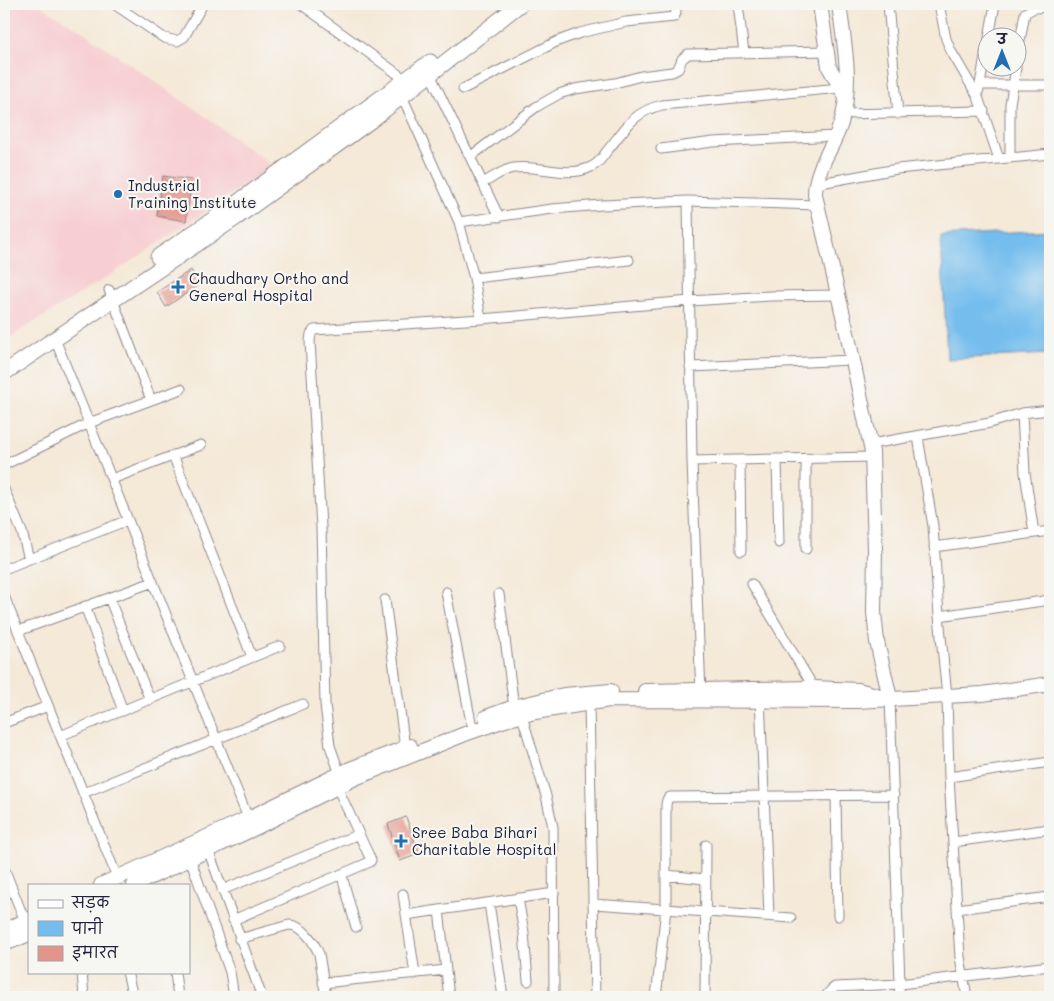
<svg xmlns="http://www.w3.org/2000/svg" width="1054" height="1001" font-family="Mali,'Playpen Sans Deva',sans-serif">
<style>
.built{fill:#f7cfd2}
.water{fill:#75bded;stroke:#4c7094}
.building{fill:#e49589}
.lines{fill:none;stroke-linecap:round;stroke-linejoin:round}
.street-casing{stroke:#8c868a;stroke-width:11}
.secondary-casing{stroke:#8c868a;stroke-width:16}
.primary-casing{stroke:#8c868a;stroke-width:17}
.street{stroke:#fff;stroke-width:9}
.secondary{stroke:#fff;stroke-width:14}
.primary{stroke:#fff;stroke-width:15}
.poi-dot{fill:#1f6fb2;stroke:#f6f6f2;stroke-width:2}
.labels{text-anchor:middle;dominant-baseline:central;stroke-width:4.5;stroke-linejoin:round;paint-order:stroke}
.poi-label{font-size:15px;fill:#22223b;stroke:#f6f6f2;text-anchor:start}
</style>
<rect width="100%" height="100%" fill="#f6f6f2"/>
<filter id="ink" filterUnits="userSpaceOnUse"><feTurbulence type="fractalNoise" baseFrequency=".02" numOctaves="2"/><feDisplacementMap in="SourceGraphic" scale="10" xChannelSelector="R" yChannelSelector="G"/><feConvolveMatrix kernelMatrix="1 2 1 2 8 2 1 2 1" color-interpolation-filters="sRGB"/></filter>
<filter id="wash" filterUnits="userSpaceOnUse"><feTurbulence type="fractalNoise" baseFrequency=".0096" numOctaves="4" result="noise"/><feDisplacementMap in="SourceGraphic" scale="20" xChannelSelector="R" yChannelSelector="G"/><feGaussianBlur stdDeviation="1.12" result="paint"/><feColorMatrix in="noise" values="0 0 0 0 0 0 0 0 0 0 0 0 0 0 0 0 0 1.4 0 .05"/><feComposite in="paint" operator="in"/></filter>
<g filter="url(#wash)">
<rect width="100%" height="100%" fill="#f5e9d8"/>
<path class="built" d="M4,4H38L82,31L199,112L273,166L112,274L4,341Z"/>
<path class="water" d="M1050,230V354L947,359L941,236Z"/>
<g id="blocks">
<path class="building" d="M163,176L192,180L186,221L157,216Z
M191,270L200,284L166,307L157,292Z
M406,817L419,854L400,861L388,824Z"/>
</g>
</g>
<g filter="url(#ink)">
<use href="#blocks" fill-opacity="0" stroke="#8c868a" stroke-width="1"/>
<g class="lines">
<g class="street-casing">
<path id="street" d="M114,4L164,38L177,41L184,37L203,4
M301,4L406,80
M738,4L744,53
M888,4L898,114
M939,4L946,39L951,51L978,97L999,159
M989,38L995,4
M1016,63L1025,13L1034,8L1050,7
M430,74L499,217
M981,85H1050
M463,89L558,41L580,33L626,22L674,17L676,13L675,4
M979,90L986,51
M402,96L459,222L474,278L481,319
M843,114L984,111
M661,149L713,142L836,136
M470,157L536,107L559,94L575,89L615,83L641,76L672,72L678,69L682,59L688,54L827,51
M1010,158V104L1016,68
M483,183C493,178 503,169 514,168C538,164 567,179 591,167C598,164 603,157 607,151C625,130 632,112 662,105L840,88
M815,184L897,169L1050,154
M688,201L692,461L701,695
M459,222L552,209L602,205L688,201L817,205
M474,278L629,260
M109,290L151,400
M55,339L250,823
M690,367L853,360
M1022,413L1025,473L1034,533
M918,437L933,526L939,616L947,696L949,777L960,957L967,997
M871,444L990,423L1022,413L1050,410
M173,455L252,657
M777,459L779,543
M806,459V549
M740,460L741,551
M692,461L872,457
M4,465L89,423L181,389
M112,479L201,445
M4,489L22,532L29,559
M934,547L1050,531
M4,569L128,520
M752,584L814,688V691
M446,592L471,722
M499,594L514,707
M4,596L117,877
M109,598L150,700
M385,600L405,748
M85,606L123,711
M939,616L1050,600
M18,631L153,582
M760,697L769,916
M890,698L900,984L899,997
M589,703L595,997
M522,716L546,796L553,827L554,997
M4,723L48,706
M60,736L280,646
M340,774L330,746L325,704L321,527L310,341L311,334L314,330L481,319L690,301L770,296L838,295
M949,777L1050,762
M83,793L303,704
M836,796L838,916
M953,842L1050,829
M207,847L262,997
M190,858L230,972L234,997
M4,868L26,924
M666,875L705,879
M342,876L356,927
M222,890L359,834
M403,894L415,974
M518,898L524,933L528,981
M489,903L503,997
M594,904L791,918
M957,909L1050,897
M439,910L449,997
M406,915L554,893
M233,920L370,862L371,860L337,787
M239,939L289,925C303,925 314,942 319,954L326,997
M82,972L84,997
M127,972L133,997
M175,972L178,997
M323,983L446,970
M656,997L666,909V805L667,800L670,797L894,795
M705,997L706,845
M825,997L831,990L835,987L900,984L1050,966"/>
</g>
<g class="secondary-casing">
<path id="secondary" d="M820,4L829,67L846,97
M839,4C844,43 853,84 841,123C833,149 815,168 815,195L848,337L872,452L875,550L874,612L877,642L890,698
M645,691L814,688L858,690L880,696
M486,717L514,707L564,695L611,691
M101,885L249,818L350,769L410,746
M134,885L253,829L355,778L465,734L505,720L535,712L609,700L857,701L982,694L1050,684
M4,931L29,919
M4,944L29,934"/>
</g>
<g class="primary-casing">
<path id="primary" d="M158,257L230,208L430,62
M4,373L237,217L370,121L520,4"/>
</g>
<use href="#street" class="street"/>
<use href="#secondary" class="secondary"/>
<use href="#primary" class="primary"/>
</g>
</g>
<g class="poi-dot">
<circle cx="118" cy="194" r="5"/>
<path d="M175.5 279.5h5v5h5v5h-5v5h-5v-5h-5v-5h5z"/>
<path d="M398.5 833.5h5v5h5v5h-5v5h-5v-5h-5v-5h5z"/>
</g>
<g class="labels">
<g class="poi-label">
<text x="128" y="185">Industrial<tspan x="128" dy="17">Training Institute</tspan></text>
<text x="189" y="278">Chaudhary Ortho and<tspan x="189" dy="17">General Hospital</tspan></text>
<text x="412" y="832">Sree Baba Bihari<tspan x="412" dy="17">Charitable Hospital</tspan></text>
</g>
</g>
<rect width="1054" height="1001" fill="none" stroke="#f6f6f2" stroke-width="20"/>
<rect x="28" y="884" width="162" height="90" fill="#f6f6f2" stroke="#a1a1a9"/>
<rect x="38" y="900" width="25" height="8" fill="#ffffff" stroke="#a1a1a9"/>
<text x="72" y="908" font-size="15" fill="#22223b">सड़क</text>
<rect x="38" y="921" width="25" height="15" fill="#75bded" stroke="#a1a1a9"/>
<text x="72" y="934" font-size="15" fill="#22223b">पानी</text>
<rect x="38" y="946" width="25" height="15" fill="#e49589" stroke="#a1a1a9"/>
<text x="72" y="958" font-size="15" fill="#22223b">इमारत</text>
<g transform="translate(1002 52)"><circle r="24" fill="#f6f6f2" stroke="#a1a1a9"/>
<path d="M0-4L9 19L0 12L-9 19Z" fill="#1f6fb2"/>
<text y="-8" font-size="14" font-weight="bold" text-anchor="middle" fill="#22223b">उ</text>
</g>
</svg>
